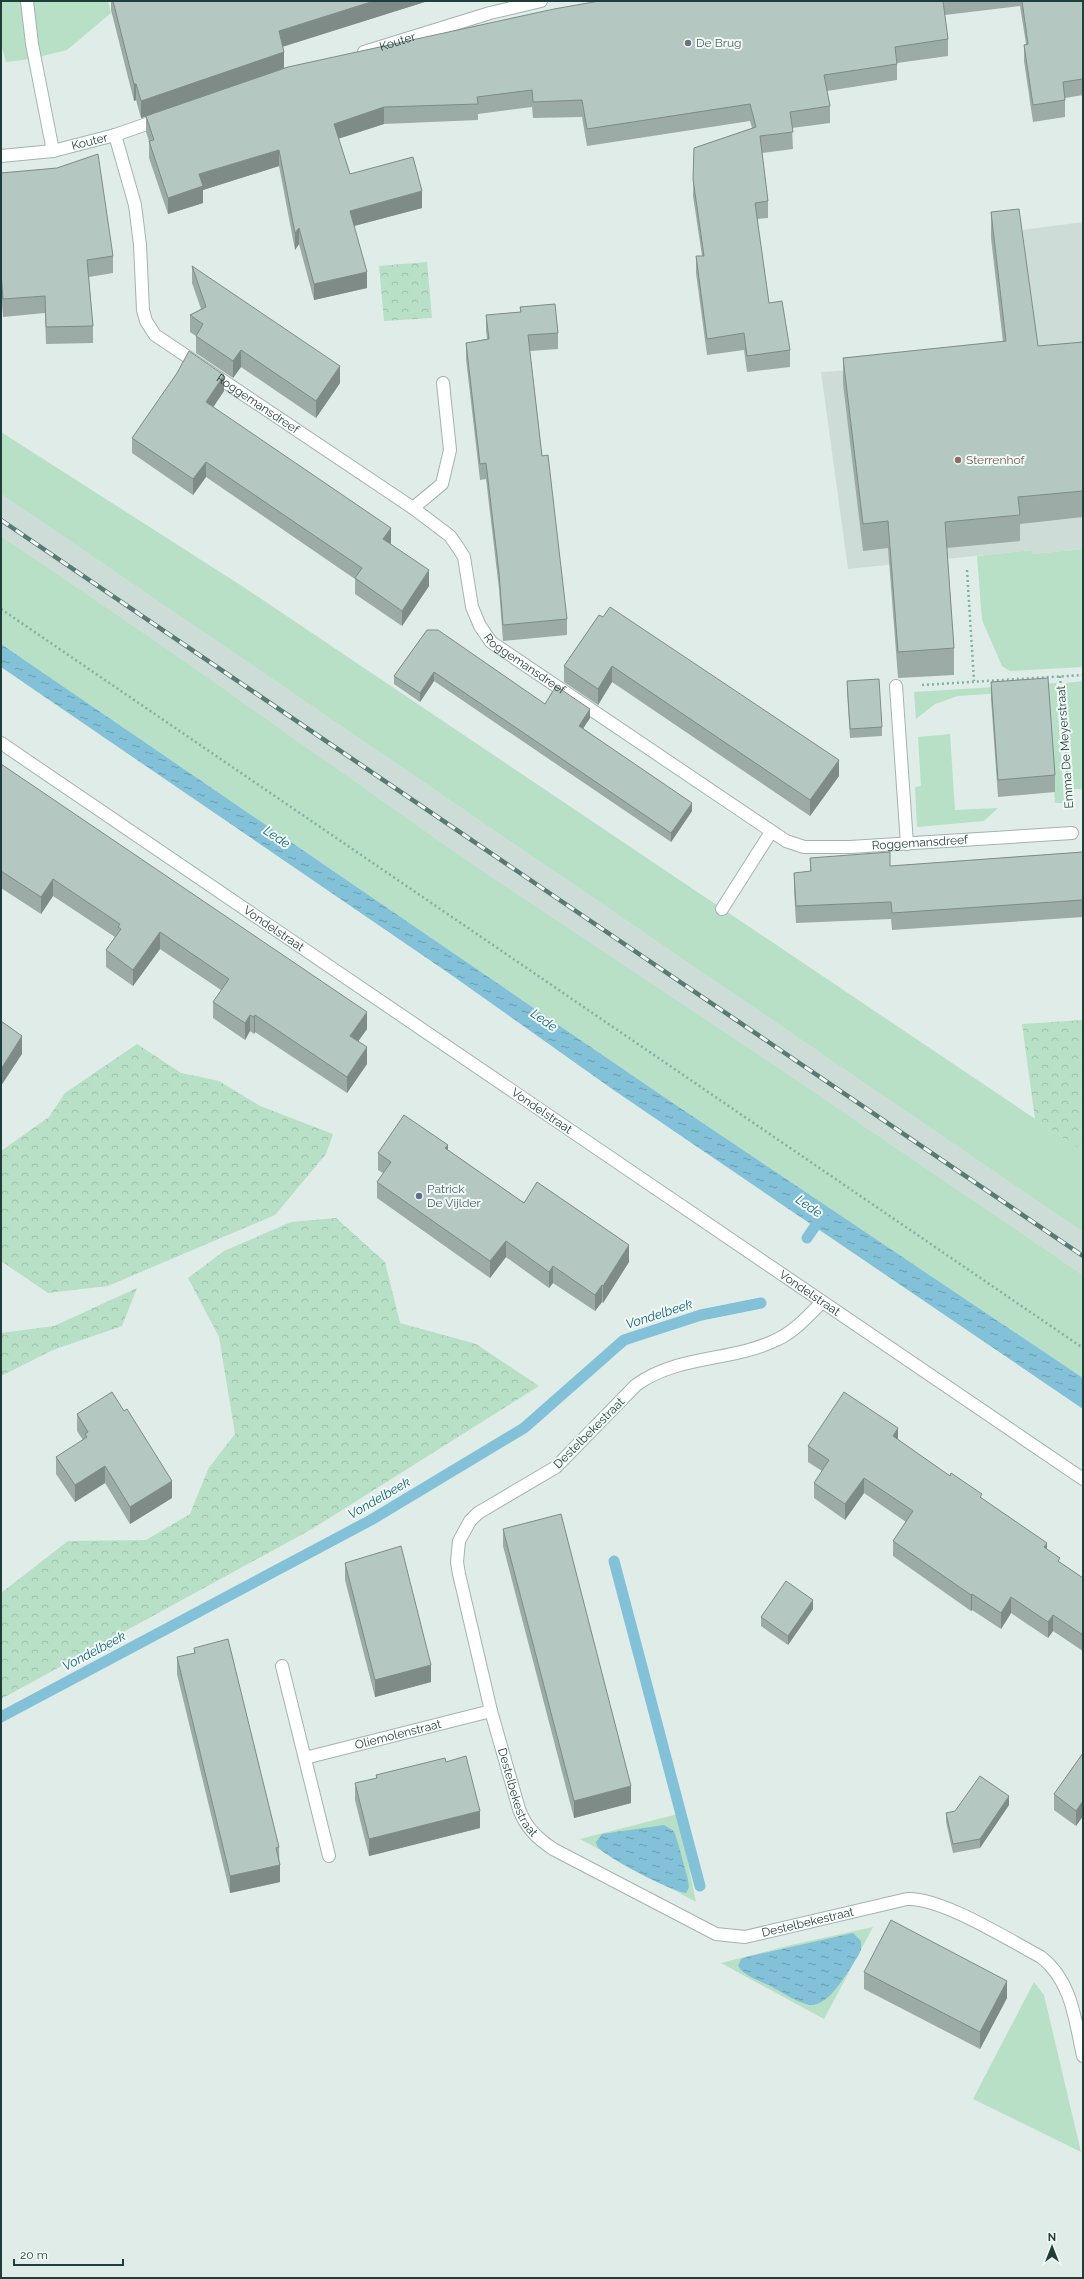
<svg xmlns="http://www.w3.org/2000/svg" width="1084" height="2279" font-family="Raleway,sans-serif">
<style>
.built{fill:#cedcd7}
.grass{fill:#b7e0c6}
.forest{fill:url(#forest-crowns)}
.water{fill:url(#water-ripples)}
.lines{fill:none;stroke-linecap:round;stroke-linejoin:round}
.stream{stroke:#82c1d7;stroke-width:11}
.service-casing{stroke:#a2b4b0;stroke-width:14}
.minor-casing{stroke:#a2b4b0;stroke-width:14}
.tertiary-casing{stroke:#a2b4b0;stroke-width:14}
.path{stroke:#7db3a7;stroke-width:2.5;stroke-dasharray:2 3;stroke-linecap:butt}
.service{stroke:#fff;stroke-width:12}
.minor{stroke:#fff;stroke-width:12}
.tertiary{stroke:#fff;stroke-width:12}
.rail-casing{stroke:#597a74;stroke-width:4.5}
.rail{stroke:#f1f9f5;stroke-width:3;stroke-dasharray:9;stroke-linecap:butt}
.wall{fill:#9caba6}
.shaded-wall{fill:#7f8b87}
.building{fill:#b5c7c1;stroke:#7f8b87}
.worship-dot{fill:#6b7280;stroke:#f1f9f5;stroke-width:1.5}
.education-dot{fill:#8d6e63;stroke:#f1f9f5;stroke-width:1.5}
.service-dot{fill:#5c6f8a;stroke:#f1f9f5;stroke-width:1.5}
.labels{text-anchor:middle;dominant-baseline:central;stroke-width:4;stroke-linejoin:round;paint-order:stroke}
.street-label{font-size:12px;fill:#1f3e39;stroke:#f1f9f5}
.worship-label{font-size:12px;fill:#5b616d;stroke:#f1f9f5;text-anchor:start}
.education-label{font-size:12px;fill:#785e54;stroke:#f1f9f5;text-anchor:start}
.service-label{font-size:12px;fill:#4e5e75;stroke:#f1f9f5;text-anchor:start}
.water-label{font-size:13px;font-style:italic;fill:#14637f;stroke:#f1f9f5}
</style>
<defs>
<pattern id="forest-crowns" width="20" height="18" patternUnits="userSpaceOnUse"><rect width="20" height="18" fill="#b7e0c6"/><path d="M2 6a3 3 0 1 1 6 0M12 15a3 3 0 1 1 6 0" fill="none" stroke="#9dc1ab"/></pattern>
<pattern id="water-ripples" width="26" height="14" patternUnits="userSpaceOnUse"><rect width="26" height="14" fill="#82c1d7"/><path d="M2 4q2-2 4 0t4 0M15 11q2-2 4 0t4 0" fill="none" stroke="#6a9eaf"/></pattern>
</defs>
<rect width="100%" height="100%" fill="#e0ece8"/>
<path class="built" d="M1083,222V549L1033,554L1032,550L848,569L821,372L1005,360L991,234Z
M1,494L1083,1232V1275L758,1054L475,866L163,646L1,536Z"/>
<path class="grass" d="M1,1H108L111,13L67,50L31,59L6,62L1,44Z
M1,432L245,588L1083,1151V1232L1,494Z
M1,536L163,646L475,866L758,1054L1083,1275V1378L664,1097L1,644Z
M1083,549V667L1010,671L1002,666L982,620L977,556L1032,550L1033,554Z
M1083,681V789H1074L1066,683Z
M1056,683L1064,803H1055L1047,690L958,696L935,704L916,719L914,692Z
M950,734L955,810L998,808L984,821L917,827L915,787L921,786L918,737Z
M678,1814L696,1902L580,1839Z
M873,1927L824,2019L721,1963L791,1945Z
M1034,1982L1044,1995L1081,2152L973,2099Z"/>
<path class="forest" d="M427,262L432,318L384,321L379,266Z
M1083,1020V1151L1035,1119L1022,1024Z
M137,1044L181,1073L219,1081L260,1106L333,1134L326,1154L275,1215L108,1286L48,1293L1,1261V1151L49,1117L65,1093Z
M336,1218L385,1262L400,1323L476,1344L539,1386L312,1529L1,1699V1593L68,1541L146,1540L190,1514L208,1469L235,1434L219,1337L188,1278L224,1251L291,1222Z
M137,1288L122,1326L53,1350L1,1376V1333L54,1326Z"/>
<path class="water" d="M1,644L664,1097L1083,1378V1409L615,1091L450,974L1,667Z
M664,1825L674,1831L678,1843L688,1880L689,1887L686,1893C671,1891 606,1858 597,1846L596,1842L602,1834Z
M853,1933L861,1941V1950L858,1956C848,1971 830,2006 810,2005C798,2003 785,1994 774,1988C763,1982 745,1977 738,1966L741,1959L746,1957Z"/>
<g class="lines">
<path class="stream" d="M807,1238L822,1216
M614,1561L700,1886
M1,1717L371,1520L524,1428L624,1340L701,1315L761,1303"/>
<g class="service-casing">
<path id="service" d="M27,1L32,44L53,151"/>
</g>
<g class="minor-casing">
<g id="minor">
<path id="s1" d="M115,135L135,205L140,245L143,310L146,321L155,335L413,508L450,536L459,549L464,557L472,607L480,626L491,642L786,841L804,847H850L1072,833"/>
<path d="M413,508L442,484L450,450L443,383"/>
<path d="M896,686L907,844"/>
<path id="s2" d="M1,743L1083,1479"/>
<path d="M722,909L771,832"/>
<path id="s3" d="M822,1302C809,1315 795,1331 778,1339C733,1362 679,1354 636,1385L556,1467L478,1513L470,1521L459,1541L457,1562L459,1574L491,1711L519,1809C526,1828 537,1838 553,1849L716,1934L745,1937L907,1899C941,1897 1009,1940 1041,1957C1072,1981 1075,2020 1083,2056"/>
<path d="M282,1666L329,1856"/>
<path id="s4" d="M305,1758L491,1711"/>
</g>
</g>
<g class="tertiary-casing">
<g id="tertiary">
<path id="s5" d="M364,52L490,13L541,1"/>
<path id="s6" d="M1,156L53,151L115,135L161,119"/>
</g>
</g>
<path class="path" d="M967,570L974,681
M1,609L1083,1348
M1060,676L1070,807
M922,685L1083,675"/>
<use href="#service" class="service"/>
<use href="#minor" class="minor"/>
<use href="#tertiary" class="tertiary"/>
<g class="rail-casing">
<path id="rail" d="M1,520L1083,1256"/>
</g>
<use href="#rail" class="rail"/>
</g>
<path class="wall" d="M111,1H428L283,46L284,68L599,1H1083V95L1065,98V117L1033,122L1024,61V45L1026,44L1020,6L945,15L948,39V56L897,63V80L827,91L830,106V123L792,128L793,149L762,153L768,201V218L757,219L769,303L790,350V367L747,372L744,350L707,355L696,273V256H702L693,196L694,148L752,128L750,121L587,146L582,117L533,118L532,107L478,114V120L384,124L338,139L350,174L422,208L354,226L367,288L314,300L299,244L295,250L279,166L203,190V203L168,214L149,158V141L146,132V117L141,118L136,100L134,101L111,10Z
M1,173L113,256V273L89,277L93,326V343L46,344L45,313L3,317L1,289Z
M991,212L1038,346L1083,342V517L1020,524V541L947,548L954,648V675L898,678L888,548L863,551L843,384V358L1003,342L991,238Z
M192,266L340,383L316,418L241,367L233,378L196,353V336L190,332V315L201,309L192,283Z
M520,307L558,333V349L530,351L542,456L567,619V635L503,641L499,589L486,479L480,480L466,359V343L487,339L486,331V315L520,312Z
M224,391L213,407L391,543L390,544L429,586L402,626L355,594V579L206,477L193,495L132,453V438Z
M599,615L839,776L810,816L612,682L598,705L564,682V666Z
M427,630L545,704L590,718L583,728L692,811L671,842L434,681L420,702L394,684V676Z
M847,681L882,727V736L850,738L847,690Z
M991,682L1055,775V792L998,797L991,699Z
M1,764L367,1029L358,1041L367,1064L347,1093L255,1032L254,1034L250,1031L245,1040L213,1018V1002L221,990L160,949L133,986L106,967V950L115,937L53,896L41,914L1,888Z
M1083,852V917L892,930L891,919L796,923L794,890V873L810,872V858L890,866Z
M448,1150L524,1203L629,1262L603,1303L602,1302L595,1311L553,1283L549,1288L506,1257L490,1278L377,1198V1182L383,1173L378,1170V1153Z
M77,1414L172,1498L130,1524L105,1483L75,1502L56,1474V1457L83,1440L77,1431Z
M898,1440L982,1498L1047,1549L1060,1563L1083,1578V1651L1053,1631L1048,1638L1011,1613L1001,1629L972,1610L971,1611L893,1556V1541L906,1522L864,1493L845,1520L814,1498V1483L822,1471L808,1462V1446Z
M503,1529L631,1803L574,1818L503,1546Z
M345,1563L431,1682L375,1697L345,1580Z
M813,1609L788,1645L761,1626V1617Z
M194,1648L279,1847L280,1882L230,1893L177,1674V1657L194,1653Z
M1083,1753V1816L1076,1826L1054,1810V1794Z
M446,1762L480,1828L369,1856L355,1800V1783L376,1779V1775Z
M1009,1805L980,1848L953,1853L946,1822V1813Z
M864,1972L1007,1998L980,2049L864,1989Z"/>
<path class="shaded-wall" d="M374,1H428L279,48V31Z
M284,52V69L141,118V101Z
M134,84H136V100L134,101Z
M384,107V124L334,140V124Z
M279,150V166L203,190V203L168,214V198L199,174Z
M422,191V208L350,227V211Z
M299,228V244L295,250V233Z
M367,272V288L314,300V284Z
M241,350V367L233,378V361Z
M340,366V383L316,418V401Z
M224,375V391L206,418V402Z
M206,462V477L193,495V479Z
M391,528V543L383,554V539Z
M429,570V586L402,626V611Z
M612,666V682L598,705V689Z
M434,672V681L420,702V693Z
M590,709V718L579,735V726Z
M839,760V776L810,816V800Z
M692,803V811L671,842V833Z
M53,879V896L41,914V897Z
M160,932V949L133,986V970Z
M367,1012V1029L350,1053V1036Z
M250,1015V1031L245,1040V1023Z
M255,1015V1032L254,1034V1017Z
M22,1036V1054L1,1086V1069Z
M367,1047V1064L347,1093V1077Z
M448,1145V1161L445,1148Z
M506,1241V1257L490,1278V1261Z
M629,1245V1262L603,1303V1286Z
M553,1266V1283L549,1288V1272Z
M602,1285V1302L595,1311V1295Z
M898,1428V1444L893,1436Z
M105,1466V1483L75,1502V1485Z
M864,1478V1493L845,1520V1504Z
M172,1481V1498L130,1524V1507Z
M1047,1543V1558L1044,1547Z
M972,1594V1610L971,1611V1595Z
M1011,1597V1613L1001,1629V1613Z
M813,1600V1609L788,1645V1636Z
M1053,1615V1631L1048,1638V1622Z
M431,1665V1682L375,1697V1680Z
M631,1786V1803L574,1818V1801Z
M1009,1796V1805L980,1848V1839Z
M1083,1801V1816L1076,1826V1811Z
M480,1811V1828L369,1856V1839Z
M280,1865V1882L230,1893V1876Z
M1007,1981V1998L980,2049V2032Z"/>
<path class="building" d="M113,1H374L279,31L284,52L141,101L136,84H134Z
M599,1H943L948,39L895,47L897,64L824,75L830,106L790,112L793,132L760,136L768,201L755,203L769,303L782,301L790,350L747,356L744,333L707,339L696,256H704L693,179L694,148L756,127L750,104L587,129L582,100L533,102L532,90L477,97L478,104L384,107L334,124L350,174L413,157L422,191L350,211L367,272L314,284L299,228L295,233L279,150L199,174L203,186L168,198L149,141L154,140L146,116L288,67L554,9Z
M1022,1H1083V79L1063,82L1065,100L1033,105L1024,45L1028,44Z
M98,154L113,256L87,260L93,326L46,327L45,296L3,299L1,272V173L57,168Z
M1019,209L1038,346L1083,342V491L1018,497L1020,515L945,522L954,648L898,652L888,521L863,524L843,358L1006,341L991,212Z
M192,266L340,366L316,401L241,350L233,361L196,336L203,324L190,315L206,307Z
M555,304L558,333L528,335L542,456L548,455L567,619L503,625L499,573L486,463L480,464L466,343L489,339L486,315L521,312L520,307Z
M189,351L224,375L206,402L391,528L383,539L429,570L402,611L355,578L362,568L206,462L193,479L132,438L177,373Z
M610,607L839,760L810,800L612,666L598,689L564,666L599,615L603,617Z
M427,630H438L545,704L556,686L590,709L579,726L692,803L671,833L434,672L420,693L394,676Z
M1048,678L1055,775L998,780L991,682Z
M879,679L882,727L850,729L847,681Z
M1,764L367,1012L350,1036L367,1047L347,1077L255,1015L254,1017L250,1015L245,1023L213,1002L229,979L160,932L133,970L106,950L121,929L118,927L120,924L53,879L41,897L1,871Z
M890,852V866L1083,852V900L892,913L891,902L796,906L794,873L811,871L810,858Z
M1,1021L22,1036L1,1069Z
M404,1115L448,1145L445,1148L524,1203L537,1182L629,1245L603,1286L602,1285L595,1295L553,1266L549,1272L506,1241L490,1261L377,1182L391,1162L378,1153Z
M112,1392L124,1411L127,1409L172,1481L130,1507L105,1466L75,1485L56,1457L87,1437L85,1434L88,1432L77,1414Z
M844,1392L898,1428L893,1436L950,1476L951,1473L982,1494L980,1497L1047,1543L1044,1547L1060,1558L1058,1561L1083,1578V1635L1053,1615L1048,1622L1011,1597L1001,1613L972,1594L971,1595L893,1541L913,1511L864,1478L845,1504L814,1483L829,1460L808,1446Z
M561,1514L631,1786L574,1801L503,1529Z
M401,1546L431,1665L375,1680L345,1563Z
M786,1581L813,1600L788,1636L761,1617Z
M228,1639L279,1847L276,1848L280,1865L230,1876L177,1657L195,1653L194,1648Z
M1083,1753V1801L1076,1811L1054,1794Z
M466,1756L480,1811L369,1839L355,1783L377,1778L376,1775L445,1758L446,1762Z
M980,1776L1009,1796L980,1839L953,1844L946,1813L955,1811Z
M891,1920L1007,1981L980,2032L864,1972Z"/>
<circle class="worship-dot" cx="688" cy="43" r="4"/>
<circle class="education-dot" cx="958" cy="460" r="4"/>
<circle class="service-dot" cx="419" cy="1196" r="4"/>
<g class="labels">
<g class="street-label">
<text stroke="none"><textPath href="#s5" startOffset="35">Kouter</textPath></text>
<text stroke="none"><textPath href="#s6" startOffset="90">Kouter</textPath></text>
<text stroke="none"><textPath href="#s1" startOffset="330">Roggemansdreef</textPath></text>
<text stroke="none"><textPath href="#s1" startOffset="719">Roggemansdreef</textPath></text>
<text transform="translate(1065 747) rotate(-94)">Emma De Meyerstraat</text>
<text stroke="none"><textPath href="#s1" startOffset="1170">Roggemansdreef</textPath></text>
<text stroke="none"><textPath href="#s2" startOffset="330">Vondelstraat</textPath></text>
<text stroke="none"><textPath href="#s2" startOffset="654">Vondelstraat</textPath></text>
<text stroke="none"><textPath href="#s2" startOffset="978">Vondelstraat</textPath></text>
<text transform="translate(589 1433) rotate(-45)">Destelbekestraat</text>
<text stroke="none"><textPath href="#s4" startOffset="96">Oliemolenstraat</textPath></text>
<text stroke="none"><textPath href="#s3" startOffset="707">Destelbekestraat</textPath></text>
<text stroke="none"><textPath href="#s3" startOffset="1054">Destelbekestraat</textPath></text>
</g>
<g class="worship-label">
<text x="696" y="43">De Brug</text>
</g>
<g class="education-label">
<text x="966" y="460">Sterrenhof</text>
</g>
<g class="service-label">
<text x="427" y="1189">Patrick<tspan x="427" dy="14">De Vijlder</tspan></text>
</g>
<g class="water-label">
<text transform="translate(277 837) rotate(34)">Lede</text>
<text transform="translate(544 1020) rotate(35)">Lede</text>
<text transform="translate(809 1206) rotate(35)">Lede</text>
<text transform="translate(659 1314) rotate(-18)">Vondelbeek</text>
<text transform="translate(379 1498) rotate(-30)">Vondelbeek</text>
<text transform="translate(94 1651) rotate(-28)">Vondelbeek</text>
</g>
</g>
<rect width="1084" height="2279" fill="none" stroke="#1f3e39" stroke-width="4"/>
<g transform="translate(1052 2247)" stroke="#f1f9f5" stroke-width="3" paint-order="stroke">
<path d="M0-3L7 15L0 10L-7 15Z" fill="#1f3e39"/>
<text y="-6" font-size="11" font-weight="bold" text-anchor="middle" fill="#1f3e39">N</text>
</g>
<path d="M14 2259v6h109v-6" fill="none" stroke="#1f3e39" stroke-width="2"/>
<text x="20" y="2259" font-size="12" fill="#1f3e39" stroke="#f1f9f5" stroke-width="3" paint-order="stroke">20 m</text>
</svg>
